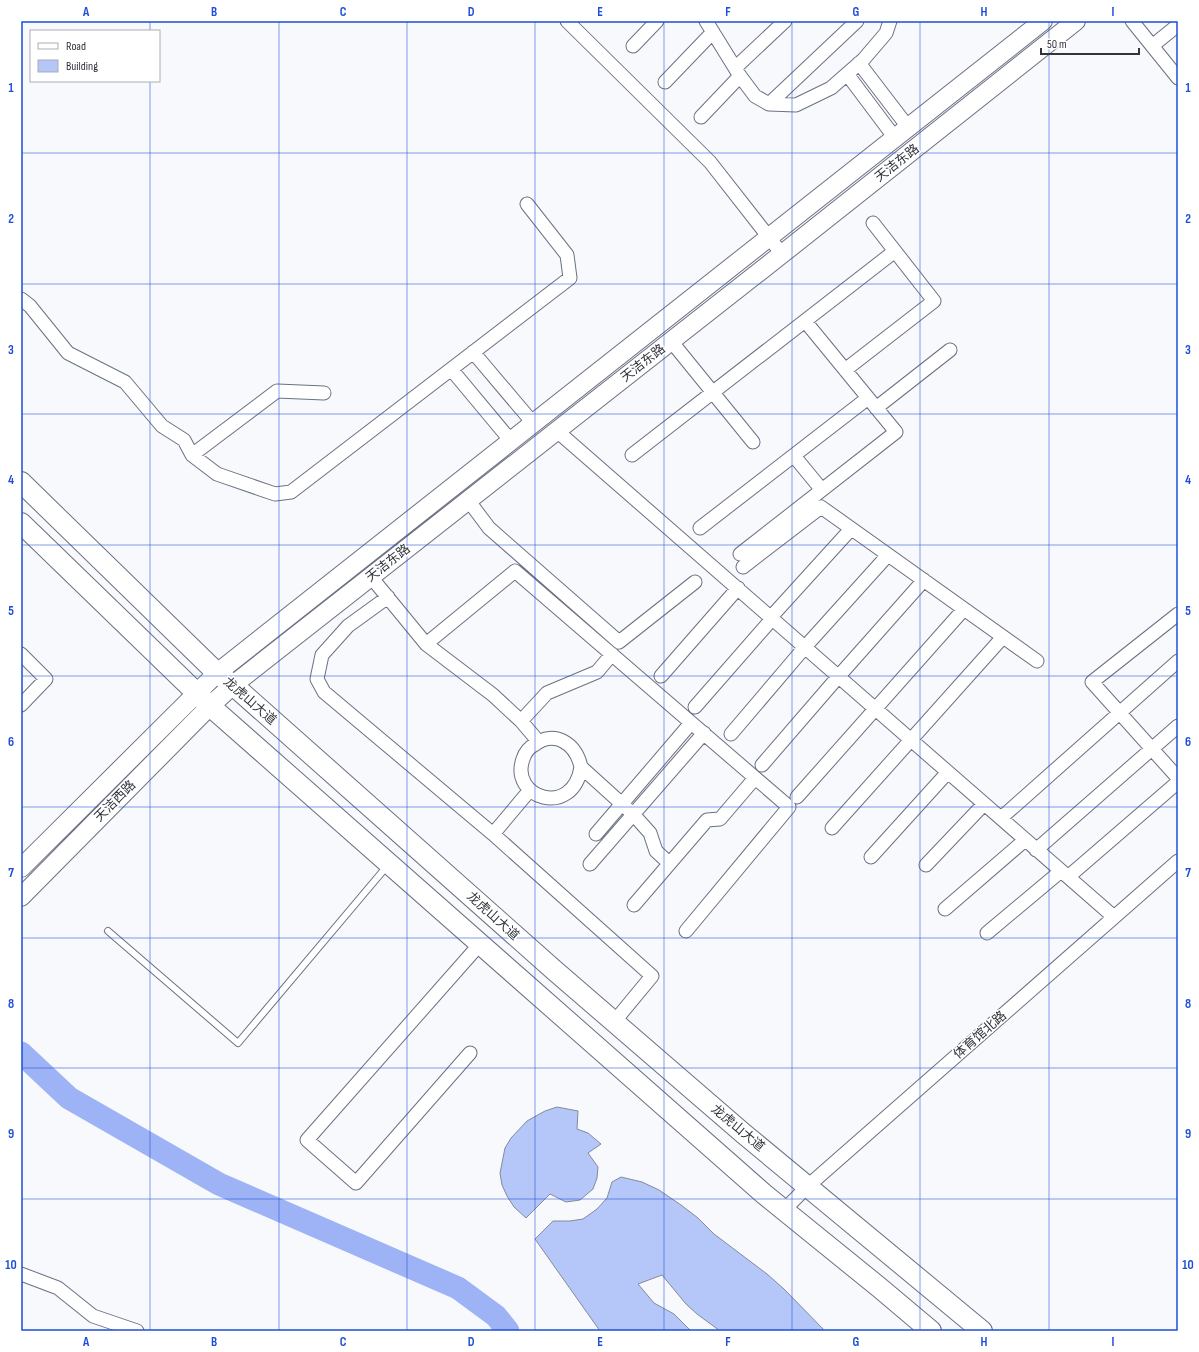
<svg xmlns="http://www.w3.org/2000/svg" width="1199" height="1352" font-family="'Sofia Sans Condensed','Noto Sans SC',sans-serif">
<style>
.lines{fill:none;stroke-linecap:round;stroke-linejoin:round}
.river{stroke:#9db3f5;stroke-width:23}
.building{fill:#b5c6f9;stroke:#838a9c}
.service-casing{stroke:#6b7182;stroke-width:8}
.minor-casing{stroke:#6b7182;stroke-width:15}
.secondary-casing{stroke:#6b7182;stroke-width:20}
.primary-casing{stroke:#6b7182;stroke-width:22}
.service{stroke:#fff;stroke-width:6}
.minor{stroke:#fff;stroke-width:13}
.secondary{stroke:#fff;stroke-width:18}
.primary{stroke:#fff;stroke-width:20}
.grid{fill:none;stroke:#1d4ed8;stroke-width:1;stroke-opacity:0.55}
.labels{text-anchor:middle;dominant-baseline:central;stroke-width:3;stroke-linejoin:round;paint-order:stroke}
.street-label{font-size:13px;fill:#31343b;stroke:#fff}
.neatline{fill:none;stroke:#1d4ed8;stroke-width:1.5}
.grid-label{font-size:13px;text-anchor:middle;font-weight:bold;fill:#1d4ed8}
</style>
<rect width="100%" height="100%" fill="#f8f9fd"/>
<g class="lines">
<path class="river" d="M21,1053L69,1098L219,1184L458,1288L496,1316L508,1331"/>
</g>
<path class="building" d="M557,1107L578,1111L577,1129L588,1133L601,1144L588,1153L598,1167L597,1178L593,1189L580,1200L566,1202L550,1194L526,1218L514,1207L507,1196L502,1185L500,1173L505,1148L511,1138L527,1121L545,1111Z
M621,1177L642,1182L659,1190L681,1205L698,1218L714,1234L767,1274L784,1289L825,1331H720L697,1314L686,1304L662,1275L638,1284L654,1303L674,1314L691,1331H600L535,1239L553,1221H570L583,1219L597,1209L607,1198L612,1182Z"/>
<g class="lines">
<g class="service-casing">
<path id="service" d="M108,931L238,1043L388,865"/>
</g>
<g class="minor-casing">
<path id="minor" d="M567,21L710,162L782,254
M706,21L740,76L755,96L769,104L796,105L831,88L863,60L886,33L890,21
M1132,21L1178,78
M633,46L657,21
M1152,46L1178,25
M859,63L908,127
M735,68L785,21
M847,74L895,138
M665,82L713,32
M769,104L857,21
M701,117L740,76
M21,299L30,306L68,353L125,382L162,426L184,440L192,455L217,474L275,494L291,492L570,278L567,255L527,204
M671,341L753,442
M473,352L533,423
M451,369L511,441
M845,370L934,301L873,223
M876,408L950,350
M557,431L1114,917
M192,455L277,391L324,393
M632,455L895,251
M794,456L822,490
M468,500L489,528L619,642L695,582
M700,528L868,398
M740,554L896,432L805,321
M743,567L821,507L1037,661
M371,577L426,644L493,695L521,721
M388,597L348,626L322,655L317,679L324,692L493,834L652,976L614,1022
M1178,614L1092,682L1178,778
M771,617L851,529
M426,644L515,571L789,807L686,931
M21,654L46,679L21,705
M661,676L738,588
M695,707L772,619
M731,734L805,647L888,555
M538,741L521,721L547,693L597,672L612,654
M762,765L838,677L924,580
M581,767C573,819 509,798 523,759C525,753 528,748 534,745C555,729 576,744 581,767L633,814L650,833L656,851L669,863
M797,797L964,609
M1001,818L1178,661
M832,828L1003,637
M493,834L530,790
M596,834L691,723
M1036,850L1178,726
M871,857L948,772
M590,864L704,733
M926,865L984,804
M1068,877L1178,782
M634,905L707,820L720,819L755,778
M945,909L1025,840
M987,933L1061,871
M470,1053L356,1183L307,1140L480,944
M784,1210L808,1186L1178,861
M21,1274L58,1288L93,1316L137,1331"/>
</g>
<g class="secondary-casing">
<path id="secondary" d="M21,868L217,673L1043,21
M21,897L210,706L233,685L782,254L1076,21"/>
</g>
<g class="primary-casing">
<path id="primary" d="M21,482L217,673L233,685L554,970L744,1134L982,1331
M21,523L210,706L764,1194L880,1288L931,1331"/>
</g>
<use href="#service" class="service"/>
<use href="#minor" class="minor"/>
<use href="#secondary" class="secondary"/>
<use href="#primary" class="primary"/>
</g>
<path class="grid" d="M150,21V31M279,21V1331M407,21V1331M535,21V1331M664,21V1331M792,21V1331M920,21V1331M1049,21V1331M150,81V1331M21,153H1178M21,284H1178M21,414H1178M21,545H1178M21,676H1178M21,807H1178M21,938H1178M21,1068H1178M21,1199H1178"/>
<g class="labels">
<g class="street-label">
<text transform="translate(897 163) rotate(-38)">天洁东路</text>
<text transform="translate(643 363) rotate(-38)">天洁东路</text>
<text transform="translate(388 563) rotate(-38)">天洁东路</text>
<text transform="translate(250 701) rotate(41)">龙虎山大道</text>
<text transform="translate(115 801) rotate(-45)">天洁西路</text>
<text transform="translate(493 916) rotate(42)">龙虎山大道</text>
<text transform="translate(980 1035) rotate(-41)">体育馆北路</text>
<text transform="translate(738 1128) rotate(40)">龙虎山大道</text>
</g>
</g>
<rect width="1199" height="1352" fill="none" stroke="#ffffff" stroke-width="44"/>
<rect x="30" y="30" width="130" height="52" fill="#ffffff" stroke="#adaeb1"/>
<rect x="38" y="43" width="20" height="6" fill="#ffffff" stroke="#adaeb1"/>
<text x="66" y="50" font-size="12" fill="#31343b">Road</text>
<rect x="38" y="60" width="20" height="12" fill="#b5c6f9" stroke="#adaeb1"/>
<text x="66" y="70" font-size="12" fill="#31343b">Building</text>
<path d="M1041 48v6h98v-6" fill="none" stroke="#31343b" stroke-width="2"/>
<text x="1047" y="48" font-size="12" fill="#31343b" stroke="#ffffff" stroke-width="3" paint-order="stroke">50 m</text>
<rect x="22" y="22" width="1155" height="1308" class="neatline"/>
<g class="grid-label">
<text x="86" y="16">A</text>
<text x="214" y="16">B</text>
<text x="343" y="16">C</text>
<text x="471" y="16">D</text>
<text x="600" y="16">E</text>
<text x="728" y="16">F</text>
<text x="856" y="16">G</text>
<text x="984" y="16">H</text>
<text x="1113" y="16">I</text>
<text x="11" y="92">1</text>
<text x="1188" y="92">1</text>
<text x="11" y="223">2</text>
<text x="1188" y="223">2</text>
<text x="11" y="354">3</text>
<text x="1188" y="354">3</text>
<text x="11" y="484">4</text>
<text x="1188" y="484">4</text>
<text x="11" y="615">5</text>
<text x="1188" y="615">5</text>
<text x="11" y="746">6</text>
<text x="1188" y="746">6</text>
<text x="11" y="877">7</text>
<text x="1188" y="877">7</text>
<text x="11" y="1008">8</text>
<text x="1188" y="1008">8</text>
<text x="11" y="1138">9</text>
<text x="1188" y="1138">9</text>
<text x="11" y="1269">10</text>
<text x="1188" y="1269">10</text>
<text x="86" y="1346">A</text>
<text x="214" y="1346">B</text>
<text x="343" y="1346">C</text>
<text x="471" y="1346">D</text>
<text x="600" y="1346">E</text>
<text x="728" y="1346">F</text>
<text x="856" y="1346">G</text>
<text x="984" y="1346">H</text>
<text x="1113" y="1346">I</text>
</g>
</svg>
